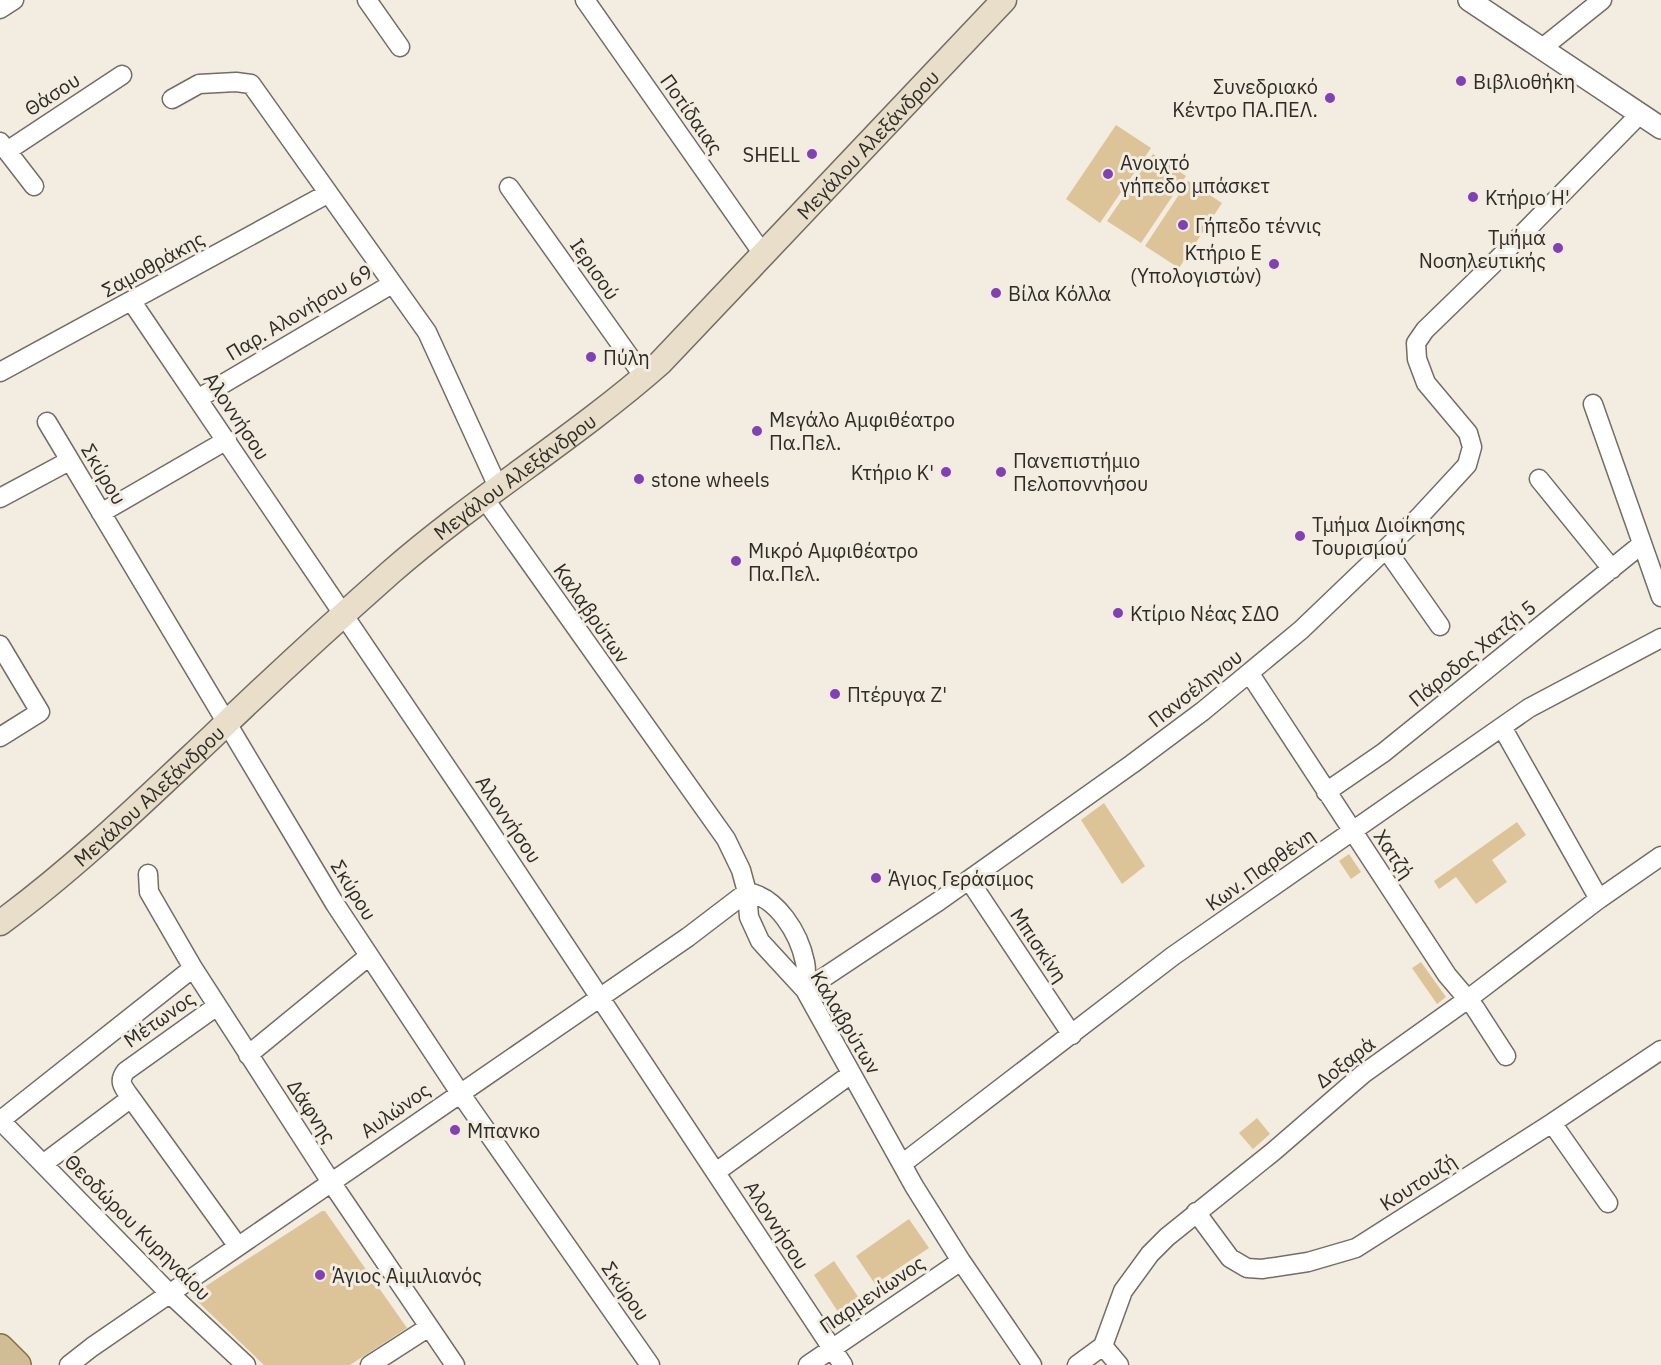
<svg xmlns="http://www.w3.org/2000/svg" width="1661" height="1365" font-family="'IBM Plex Sans',sans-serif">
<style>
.green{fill:#dcc498}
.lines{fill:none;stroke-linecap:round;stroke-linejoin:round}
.minor-casing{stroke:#736d64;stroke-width:21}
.tertiary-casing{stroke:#736d64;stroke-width:24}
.secondary-casing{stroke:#736d64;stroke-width:27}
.primary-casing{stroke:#846e40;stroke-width:30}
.minor{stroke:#fff;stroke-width:18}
.tertiary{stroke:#fff;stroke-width:21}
.secondary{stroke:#e8deca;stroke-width:24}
.primary{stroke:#d1bd95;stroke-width:27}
.poi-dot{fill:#8240b5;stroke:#f2ece1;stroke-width:2}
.labels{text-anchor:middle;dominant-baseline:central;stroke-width:6;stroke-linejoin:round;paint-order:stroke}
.poi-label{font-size:20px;fill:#2e2c27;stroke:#f2ece1;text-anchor:start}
.street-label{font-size:20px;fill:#2e2c27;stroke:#f2ece1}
</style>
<rect width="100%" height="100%" fill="#f2ece1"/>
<path class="green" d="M1116,125L1151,148L1100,223L1066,199Z
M1153,154L1186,176L1141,243L1107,221Z
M1188,181L1222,203L1179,268L1145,246Z
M1104,803L1145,866L1122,884L1081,820Z
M1517,822L1526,835L1492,860L1507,882L1476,904L1456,877L1439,889L1434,881Z
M1349,854L1361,872L1351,879L1339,861Z
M1421,962L1446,997L1437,1004L1412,968Z
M1257,1118L1270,1134L1253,1149L1239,1133Z
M322,1211H325L407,1328L350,1365H264L194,1298L195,1293Z
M909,1219L929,1248L875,1284L856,1256Z
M834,1261L861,1301L840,1315L814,1275Z"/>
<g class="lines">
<g class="minor-casing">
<path id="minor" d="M367,0L400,47
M585,0L763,254
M0,9L14,0
M1541,49L1602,0
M172,99L199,84L236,82L251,84L427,332L498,487
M0,142L34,186
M7,151L122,75
M509,187L644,377
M132,302L481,818L843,1365
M0,372L327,194
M199,398L392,284
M1593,404L1661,597
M47,422L335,904L460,1093L650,1365
M1539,479L1612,569
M0,498L69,461
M484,498L726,839L741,870L747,892L749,917L760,941L805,990L914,1186L961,1261L1032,1365
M101,513L227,440
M1386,549L1440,626
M0,645L40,712L0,737
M1250,674L1447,975L1475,1008L1506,1056
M1502,727L1599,899
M1326,792L1383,753L1642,544
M148,874L149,892L193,968L331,1182L455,1365
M969,880L1072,1035
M747,892C777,897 799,933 805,962C807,971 806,981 805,990
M805,990L939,901L1132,764L1203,711L1301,630L1419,517L1467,465L1472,447L1468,433L1426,383L1417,359L1416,343L1425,330L1493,264L1639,115
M248,1055L369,956
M131,1098L237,1245
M0,1120L169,1293L246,1365
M1,1120L193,968
M1552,1123L1608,1203
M43,1164L131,1098C124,1088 117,1082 126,1071L217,1006
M902,1164L1173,956L1529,708L1661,638
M716,1172L851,1074
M1196,1212L1230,1258L1247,1268L1262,1269L1308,1262L1356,1248L1552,1123L1661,1050
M1103,1346L1123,1291L1150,1254L1167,1237L1274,1151L1363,1074L1468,999L1599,899L1661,856
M1103,1346L1119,1365
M69,1365L92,1347L688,937L747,892
M370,1365L429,1327
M808,1365L961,1261
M1077,1365L1103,1346"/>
</g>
<g class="tertiary-casing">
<path id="tertiary" d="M1469,0L1661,128"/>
</g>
<g class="secondary-casing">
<g id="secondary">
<path id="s1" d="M0,923C75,868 143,802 211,738C270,681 330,626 391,572C477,497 575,438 660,363L1004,0"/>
</g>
</g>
<g class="primary-casing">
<path id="primary" d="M0,1348L17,1365"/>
</g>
<use href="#minor" class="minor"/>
<use href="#tertiary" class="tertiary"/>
<use href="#secondary" class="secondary"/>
<use href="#primary" class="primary"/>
</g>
<g class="poi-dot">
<circle cx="1461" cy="81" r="6"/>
<circle cx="1330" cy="98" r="6"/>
<circle cx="812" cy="154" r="6"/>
<circle cx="1108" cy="174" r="6"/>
<circle cx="1473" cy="197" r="6"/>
<circle cx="1183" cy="225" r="6"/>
<circle cx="1558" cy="248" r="6"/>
<circle cx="1274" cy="264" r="6"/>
<circle cx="996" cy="293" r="6"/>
<circle cx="591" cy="357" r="6"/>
<circle cx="757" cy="431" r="6"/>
<circle cx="946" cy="472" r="6"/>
<circle cx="1001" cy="472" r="6"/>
<circle cx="639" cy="479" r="6"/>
<circle cx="1300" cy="536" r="6"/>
<circle cx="736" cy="561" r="6"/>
<circle cx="1118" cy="613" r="6"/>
<circle cx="835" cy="694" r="6"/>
<circle cx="876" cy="878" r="6"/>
<circle cx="455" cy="1130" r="6"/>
<circle cx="320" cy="1275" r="6"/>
</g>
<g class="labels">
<g class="poi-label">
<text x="1473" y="81">Βιβλιοθήκη</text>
<text x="1318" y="86" text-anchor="end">Συνεδριακό<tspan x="1318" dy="23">Κέντρο ΠΑ.ΠΕΛ.</tspan></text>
<text x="800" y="154" text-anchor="end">SHELL</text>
<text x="1120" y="162">Ανοιχτό<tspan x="1120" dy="23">γήπεδο μπάσκετ</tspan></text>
<text x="1485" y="197">Κτήριο Η'</text>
<text x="1195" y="225">Γήπεδο τέννις</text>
<text x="1546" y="237" text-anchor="end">Τμήμα<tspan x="1546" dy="23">Νοσηλευτικής</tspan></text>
<text x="1262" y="252" text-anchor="end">Κτήριο Ε<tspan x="1262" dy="23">(Υπολογιστών)</tspan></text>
<text x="1008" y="293">Βίλα Κόλλα</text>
<text x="603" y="357">Πύλη</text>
<text x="769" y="419">Μεγάλο Αμφιθέατρο<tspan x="769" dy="23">Πα.Πελ.</tspan></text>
<text x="1013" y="460">Πανεπιστήμιο<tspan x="1013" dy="23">Πελοποννήσου</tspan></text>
<text x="934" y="472" text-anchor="end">Κτήριο Κ'</text>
<text x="651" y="479">stone wheels</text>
<text x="1312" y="524">Τμήμα Διοίκησης<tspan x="1312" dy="23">Τουρισμού</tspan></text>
<text x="748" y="550">Μικρό Αμφιθέατρο<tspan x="748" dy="23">Πα.Πελ.</tspan></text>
<text x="1130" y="613">Κτίριο Νέας ΣΔΟ</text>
<text x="847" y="694">Πτέρυγα Ζ'</text>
<text x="888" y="878">Άγιος Γεράσιμος</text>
<text x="467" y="1130">Μπανκο</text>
<text x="332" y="1275">Άγιος Αιμιλιανός</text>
</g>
<g class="street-label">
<text transform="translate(52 94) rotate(-33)">Θάσου</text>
<text transform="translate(692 114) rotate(55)">Ποτίδαιας</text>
<text stroke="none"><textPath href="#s1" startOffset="1168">Μεγάλου Αλεξάνδρου</textPath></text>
<text transform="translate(153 264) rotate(-29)">Σαμοθράκης</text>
<text transform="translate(595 269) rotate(55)">Ιερισού</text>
<text transform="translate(299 312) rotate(-31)">Παρ. Αλονήσου 69</text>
<text transform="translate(237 416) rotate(56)">Αλοννήσου</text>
<text transform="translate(104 474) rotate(59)">Σκύρου</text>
<text stroke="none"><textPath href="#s1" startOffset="682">Μεγάλου Αλεξάνδρου</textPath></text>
<text transform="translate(592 613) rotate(55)">Καλαβρύτων</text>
<text transform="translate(1472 653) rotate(-39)">Πάροδος Χατζή 5</text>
<text transform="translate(1195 688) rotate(-38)">Πανσέληνου</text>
<text stroke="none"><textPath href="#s1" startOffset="196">Μεγάλου Αλεξάνδρου</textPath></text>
<text transform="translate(509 819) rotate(56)">Αλοννήσου</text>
<text transform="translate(1394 854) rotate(56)">Χατζή</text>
<text transform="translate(1260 869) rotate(-35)">Κων. Παρθένη</text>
<text transform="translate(354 890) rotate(58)">Σκύρου</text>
<text transform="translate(1039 945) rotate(56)">Μπισκίνη</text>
<text transform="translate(159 1019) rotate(-35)">Μέτωνος</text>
<text transform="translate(846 1022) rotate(59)">Καλαβρύτων</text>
<text transform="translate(1345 1062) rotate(-38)">Δοξαρά</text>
<text transform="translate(395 1110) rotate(-35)">Αυλώνος</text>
<text transform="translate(312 1111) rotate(57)">Δάφνης</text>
<text transform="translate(1418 1182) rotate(-33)">Κουτουζή</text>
<text transform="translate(777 1225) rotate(57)">Αλοννήσου</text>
<text transform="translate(138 1227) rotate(45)">Θεοδώρου Κυρηναίου</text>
<text transform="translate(626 1291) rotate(55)">Σκύρου</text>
<text transform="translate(872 1294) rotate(-34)">Παρμενίωνος</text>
</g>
</g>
</svg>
